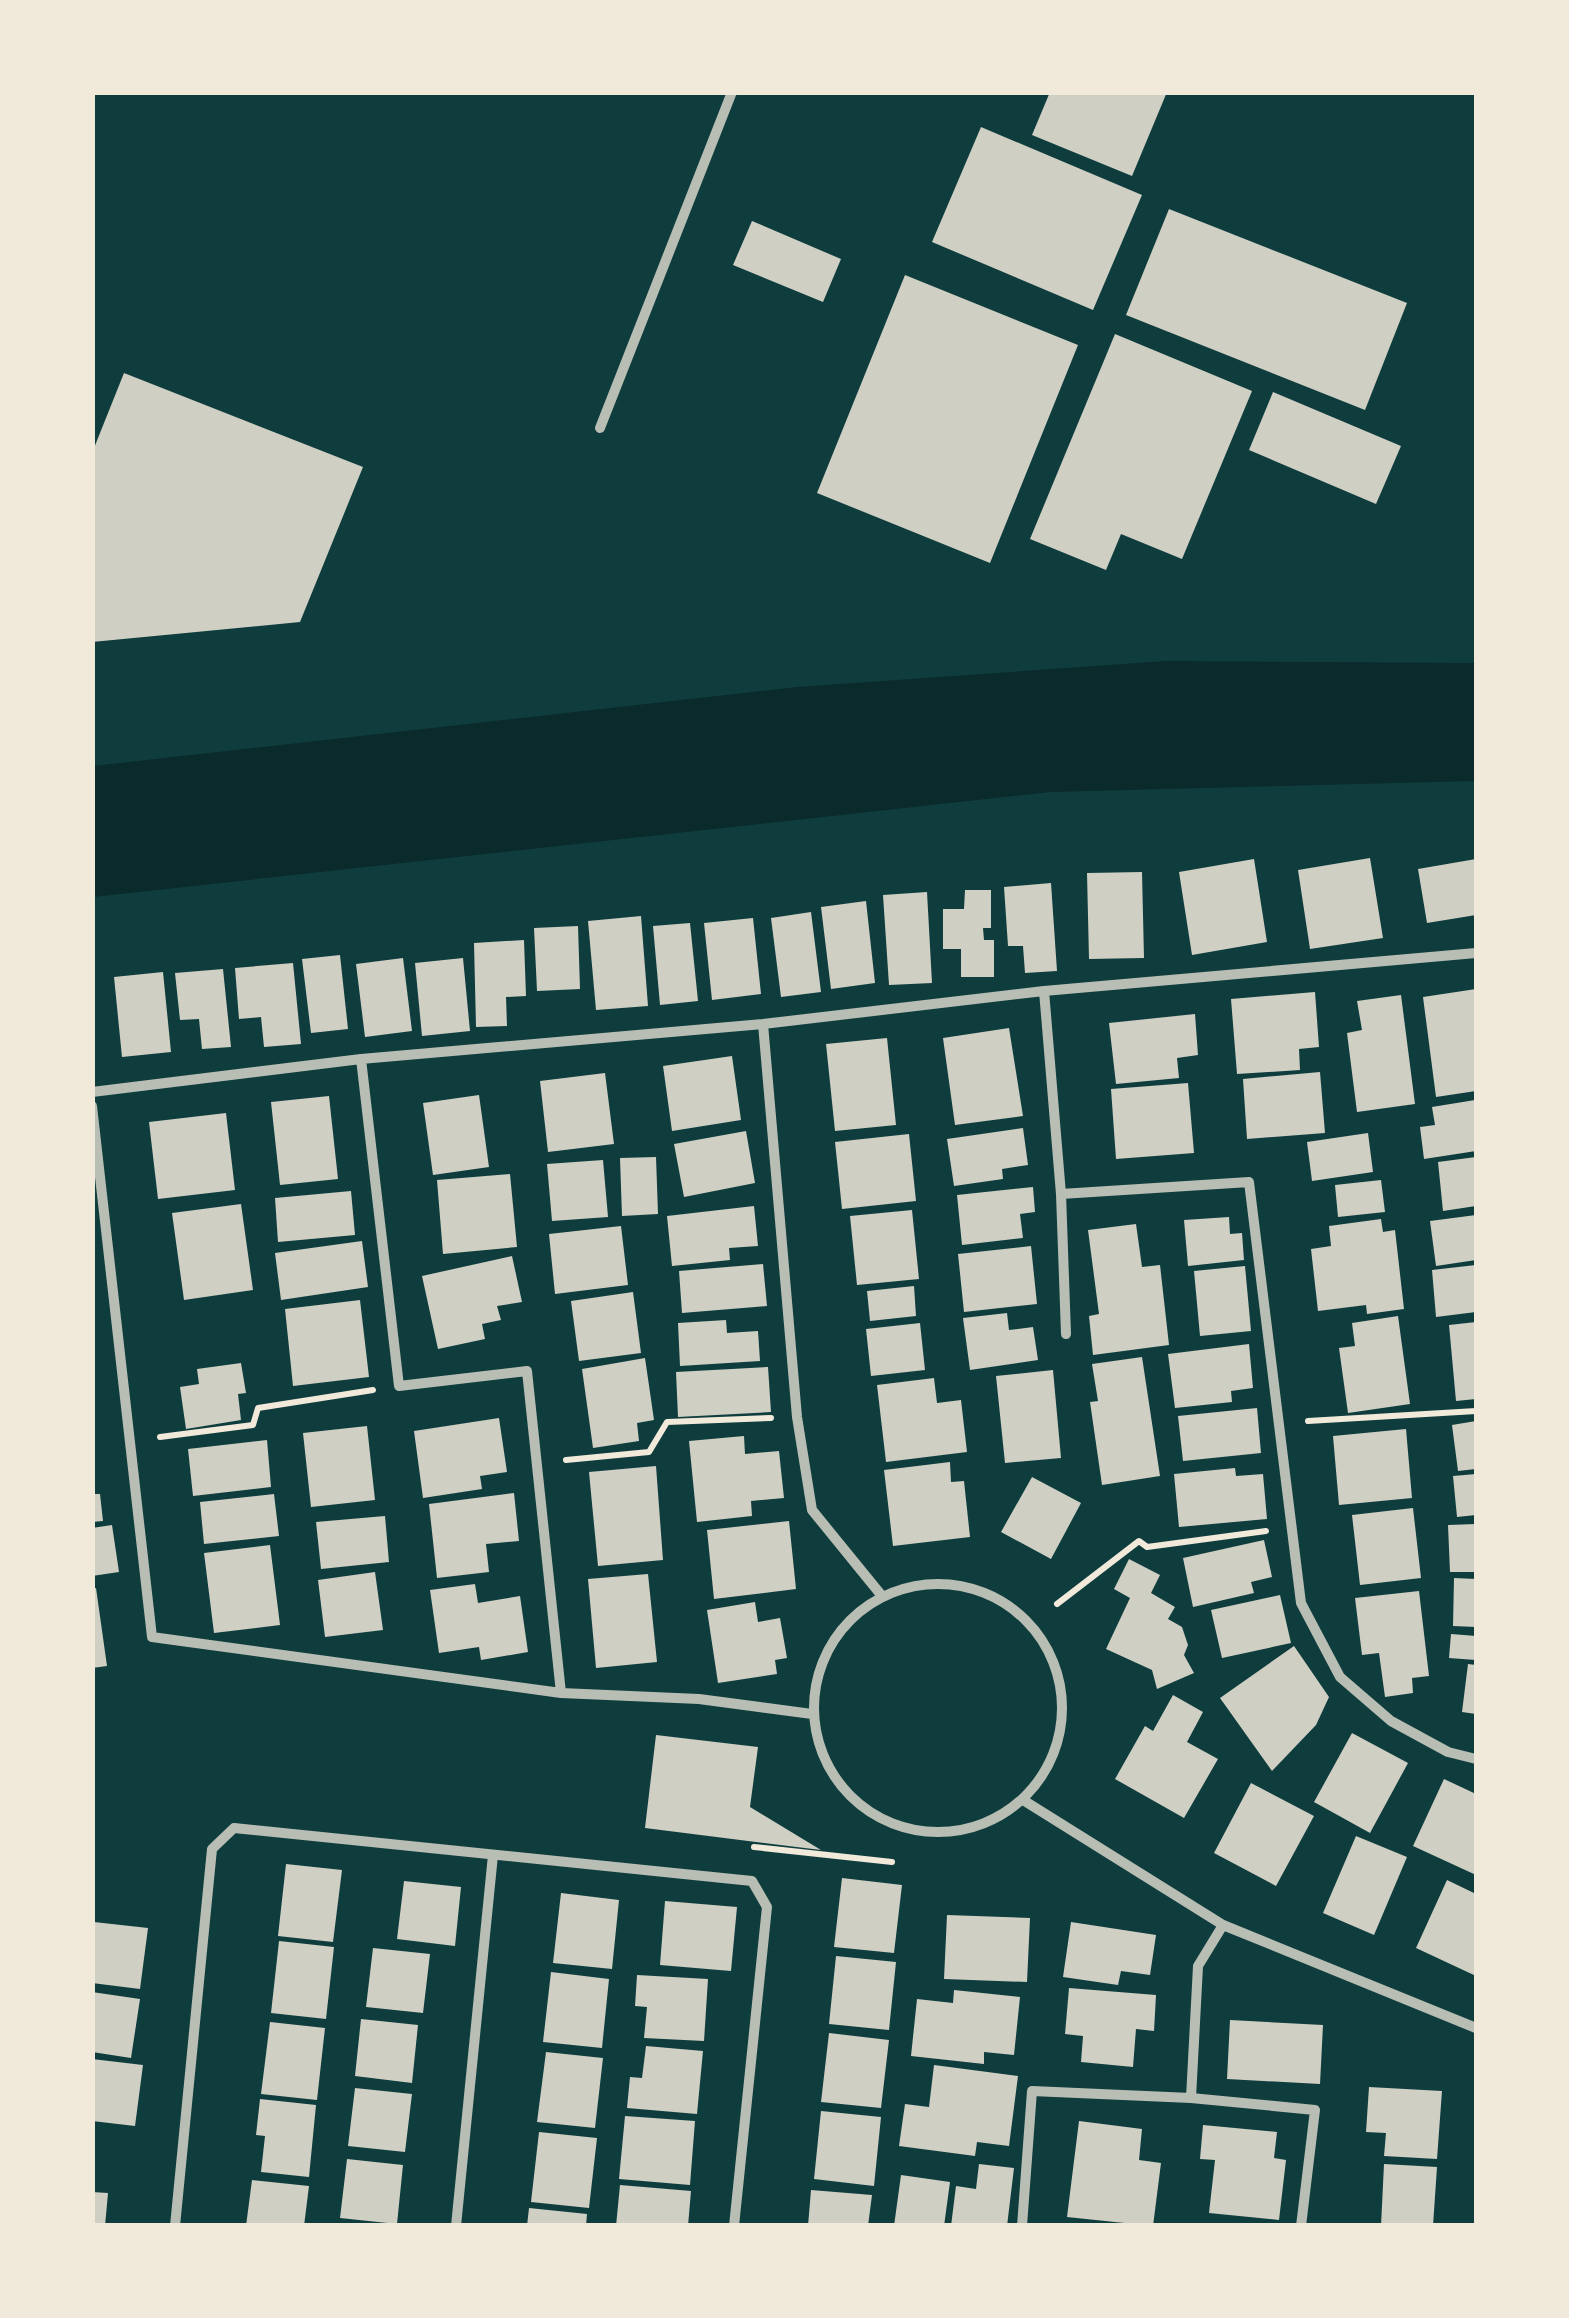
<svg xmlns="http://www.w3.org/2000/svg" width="1569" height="2318" font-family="Merriweather,serif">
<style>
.water{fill:#0a2a2b}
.building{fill:#cfcfc3}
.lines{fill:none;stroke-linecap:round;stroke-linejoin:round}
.path{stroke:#f1e9da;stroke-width:6}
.minor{stroke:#b8beb3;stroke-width:10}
</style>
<rect width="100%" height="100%" fill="#0f3d3e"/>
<path class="water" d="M1166,661L1476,663V781L1051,792L93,897V766L797,687Z"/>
<path class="building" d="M1050,92H1167L1132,176L1032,135Z
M981,127L1142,195L1093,310L932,242Z
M1169,209L1407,303L1365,410L1126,315Z
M752,221L841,259L823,302L733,265Z
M905,275L1078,345L990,563L817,493Z
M1115,334L1252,391L1182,559L1121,534L1106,570L1030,539Z
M124,373L363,467L300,622L92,642V453Z
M1273,392L1401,446L1376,504L1249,450Z
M1370,858L1383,938L1310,949L1298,870Z
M1254,859L1267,942L1192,955L1179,872Z
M1476,859V915L1427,923L1418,869Z
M1142,872L1144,958L1089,959L1087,873Z
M1051,883L1057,971L1025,973L1023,946H1008L1004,887Z
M965,890H991V928H983L984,940H994V977H961V949H943V909H964Z
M927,892L932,983L889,985L883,895Z
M866,901L875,983L831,989L821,907Z
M811,912L821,992L781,997L771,918Z
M641,916L648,1006L596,1010L588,921Z
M753,918L761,994L712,1000L704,923Z
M690,923L698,1001L660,1005L653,926Z
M578,926L580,989L537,991L534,928Z
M524,940L526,996L506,997L507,1026L476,1027L474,943Z
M340,955L348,1029L311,1033L302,959Z
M403,958L412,1031L365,1037L356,964Z
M463,958L470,1031L422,1036L415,963Z
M293,963L301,1044L264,1047L261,1017L239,1019L235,968Z
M223,969L231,1047L202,1049L199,1019L180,1020L175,973Z
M163,972L171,1052L122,1057L114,977Z
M1476,989V1091L1436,1097L1423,997Z
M1315,992L1319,1047L1299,1049L1300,1070L1237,1074L1231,999Z
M1401,995L1415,1104L1357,1112L1347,1033L1362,1030L1357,1001Z
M1195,1014L1198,1055L1177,1058L1179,1078L1116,1084L1109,1023Z
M1009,1028L1023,1116L955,1125L943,1038Z
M887,1038L896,1125L835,1131L826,1044Z
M732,1056L741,1120L672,1131L663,1066Z
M1320,1072L1325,1133L1247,1139L1243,1079Z
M605,1073L614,1144L548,1152L540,1081Z
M1188,1083L1194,1153L1116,1159L1111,1089Z
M479,1095L489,1167L433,1175L423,1103Z
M329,1096L338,1179L280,1185L271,1102Z
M1475,1100L1476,1151L1424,1159L1420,1127L1435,1125L1432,1107Z
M226,1113L235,1190L158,1199L149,1122Z
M1023,1128L1028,1165L1002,1169L1003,1179L954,1186L947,1139Z
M746,1131L755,1183L684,1197L674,1144Z
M1368,1133L1373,1172L1312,1181L1307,1142Z
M909,1134L916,1201L842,1209L835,1142Z
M656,1157L658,1214L622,1216L620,1158Z
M1476,1157V1206L1443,1211L1438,1162Z
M603,1160L608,1217L552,1221L547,1164Z
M510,1174L517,1247L443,1254L437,1180Z
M1381,1180L1385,1212L1338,1217L1335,1185Z
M1033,1187L1035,1212L1020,1214L1023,1238L962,1245L957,1195Z
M351,1191L355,1235L278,1242L275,1198Z
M241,1204L253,1290L184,1300L172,1213Z
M754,1206L758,1246L729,1248L730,1260L672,1266L667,1216Z
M912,1210L919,1279L857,1285L850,1216Z
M1476,1215V1260L1436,1266L1430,1221Z
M1229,1217L1230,1234L1242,1233L1244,1260L1188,1266L1184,1220Z
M1381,1219L1383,1232L1395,1230L1404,1309L1367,1314L1366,1305L1318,1311L1311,1249L1331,1246L1329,1226Z
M1136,1224L1142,1267L1160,1265L1169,1345L1093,1355L1089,1316L1099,1314L1088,1230Z
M621,1226L628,1285L555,1294L549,1234Z
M362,1241L368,1287L281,1300L275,1253Z
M1031,1246L1037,1304L964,1312L958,1254Z
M512,1256L522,1302L497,1306L501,1320L482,1324L485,1339L438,1349L422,1276Z
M763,1264L767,1306L682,1313L679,1271Z
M1476,1265V1312L1436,1317L1432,1270Z
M1245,1266L1251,1331L1200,1336L1194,1271Z
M914,1286L916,1316L870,1321L867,1291Z
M633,1292L641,1353L579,1361L571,1301Z
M360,1300L369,1377L293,1386L285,1309Z
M1007,1313L1009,1330L1033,1327L1038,1360L970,1370L963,1318Z
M1398,1316L1410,1404L1348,1413L1339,1348L1355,1346L1352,1323Z
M726,1320L727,1333L758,1331L760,1361L680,1366L678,1323Z
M1476,1322V1399L1456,1401L1449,1325Z
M920,1323L925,1370L871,1376L866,1329Z
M1249,1344L1253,1388L1231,1391L1232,1402L1175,1408L1168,1354Z
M1142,1357L1160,1476L1102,1485L1090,1402L1098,1401L1092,1364Z
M645,1358L654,1420L637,1423L639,1441L593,1448L582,1369Z
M241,1363L246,1393L238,1394L241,1420L186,1429L180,1387L199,1384L197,1369Z
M768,1367L771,1412L678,1417L676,1372Z
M1053,1370L1061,1458L1005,1463L996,1376Z
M934,1378L937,1403L961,1400L967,1452L886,1462L877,1385Z
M1257,1408L1261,1453L1183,1461L1178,1416Z
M499,1418L507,1472L480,1476L482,1489L423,1498L414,1431Z
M1476,1421V1469L1458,1471L1452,1425Z
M367,1426L375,1500L311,1507L303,1433Z
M1406,1429L1412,1498L1339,1505L1333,1436Z
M744,1436L745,1454L779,1451L784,1498L751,1501L752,1516L697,1522L689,1441Z
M267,1440L271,1487L193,1496L188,1449Z
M950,1462L951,1482L964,1481L970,1537L893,1546L884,1470Z
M656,1466L663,1560L598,1566L589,1472Z
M1235,1468L1236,1476L1263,1474L1267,1519L1179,1527L1174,1474Z
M1476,1474V1515L1457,1517L1453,1476Z
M1032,1477L1081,1503L1051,1559L1001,1532Z
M514,1493L519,1541L486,1544L489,1572L437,1578L429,1504Z
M92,1494H100L103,1521L92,1522Z
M274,1494L279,1536L204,1544L200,1502Z
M1413,1508L1421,1578L1360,1585L1352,1515Z
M385,1516L389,1562L321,1569L316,1522Z
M789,1521L796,1589L714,1599L707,1530Z
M1476,1524V1572H1450L1448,1525Z
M112,1525L119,1572L92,1576V1528Z
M1264,1540L1272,1577L1251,1582L1254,1593L1193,1607L1183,1558Z
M270,1545L280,1625L214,1633L204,1553Z
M1129,1559L1160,1575L1151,1593L1175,1607L1168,1619L1182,1627L1188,1645L1184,1655L1194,1673L1157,1689L1152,1670L1106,1649L1130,1598L1114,1589Z
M375,1572L383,1630L325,1637L318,1580Z
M648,1574L657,1662L596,1668L588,1579Z
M1454,1578L1476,1579V1627L1453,1626Z
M475,1584L478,1603L520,1596L528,1652L481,1660L479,1647L439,1653L430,1590Z
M96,1588L107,1666L92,1668V1589Z
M1419,1591L1429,1676L1412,1678L1413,1693L1385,1697L1379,1653L1362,1655L1355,1598Z
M1280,1595L1291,1643L1222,1658L1211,1610Z
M755,1602L758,1622L780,1618L787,1658L775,1660L777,1674L718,1683L707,1610Z
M1451,1634L1476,1636V1660L1449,1658Z
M1294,1646L1329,1697L1316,1725L1272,1771L1220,1698Z
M1468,1664L1476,1665V1714L1462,1712Z
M1173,1695L1203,1712L1187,1742L1218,1759L1184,1818L1115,1779L1145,1726L1153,1731Z
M1352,1733L1408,1763L1370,1833L1314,1802Z
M656,1735L758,1747L750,1807L821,1850L645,1828Z
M1444,1779L1476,1794V1875L1413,1846Z
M1251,1783L1314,1816L1276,1886L1214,1853Z
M1356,1836L1407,1857L1374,1935L1323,1913Z
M286,1864L342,1870L333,1942L278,1936Z
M842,1878L902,1885L894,1953L834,1947Z
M1447,1880L1476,1894V1976L1416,1948Z
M404,1881L461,1887L455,1946L397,1939Z
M561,1893L619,1900L612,1969L553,1963Z
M665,1901L737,1907L731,1971L660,1965Z
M947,1915L1030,1918L1027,1982L944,1979Z
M94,1922L148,1928L140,1989L92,1983Z
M1071,1922L1156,1935L1150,1975L1121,1971L1118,1985L1063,1977Z
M279,1941L334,1947L326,2019L271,2013Z
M373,1948L430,1954L423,2013L366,2007Z
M836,1956L896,1962L889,2030L829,2024Z
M551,1972L609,1979L602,2048L543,2042Z
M637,1975L708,1979L704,2041L644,2038L647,2007L635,2006Z
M1069,1988L1156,1995L1154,2031L1136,2029L1133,2067L1081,2062L1083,2036L1065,2034Z
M954,1990L1020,1997L1014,2055L984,2052V2064L911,2056L917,1999L953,2003Z
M92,1992L140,1999L131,2058L92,2052Z
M361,2019L418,2025L412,2083L355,2076Z
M1230,2020L1323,2025L1320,2084L1227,2079Z
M270,2022L325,2028L317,2100L261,2094Z
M829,2033L889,2040L881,2108L821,2102Z
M646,2046L703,2051L697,2114L627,2108L630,2077L642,2078Z
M546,2052L603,2058L595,2128L537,2122Z
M92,2059L143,2065L135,2126L92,2121Z
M934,2065L1018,2076L1009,2146L977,2142L975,2156L899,2146L905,2104L929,2107Z
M1369,2087L1442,2091L1437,2159L1384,2156L1386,2133L1366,2132Z
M355,2088L412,2094L405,2152L348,2146Z
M260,2099L316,2105L309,2177L261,2172L265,2136L256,2135Z
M821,2111L881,2117L874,2186L814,2179Z
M625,2116L695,2121L690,2185L619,2179Z
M1079,2121L1142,2129L1139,2160L1161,2163L1153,2226L1067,2217Z
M1203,2125L1277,2132L1274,2158L1286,2160L1279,2220L1209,2213L1215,2160L1200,2159Z
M539,2132L597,2138L589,2208L531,2202Z
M347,2159L403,2165L397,2224L340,2218Z
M979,2164L1014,2168L1007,2226H951L956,2186L976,2189Z
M1384,2164L1437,2167L1433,2226H1381Z
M901,2175L950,2182L944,2226H894Z
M252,2180L309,2186L304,2226H246Z
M620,2185L691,2191L688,2226H616Z
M811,2190L872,2195L868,2226H808Z
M92,2192L108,2193L105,2226H92Z
M529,2208L587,2214L586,2226H527Z"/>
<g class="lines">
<path class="path" d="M1308,1421L1476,1411
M160,1437L253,1425L258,1408L373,1390
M566,1460L649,1452L667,1422L771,1418
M1057,1604L1139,1541L1147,1547L1266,1531
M754,1847L892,1862"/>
<path class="minor" d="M600,428L732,92
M1044,991L1061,1194L1249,1182L1301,1603L1340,1677L1391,1721L1448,1752L1476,1759
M763,1024L797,1417L812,1510L882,1596
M361,1059L399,1386L527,1371L561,1693
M92,1092L361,1059L763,1024L1044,991L1476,953
M92,1106L152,1637L561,1693L699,1699L812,1714
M1061,1194L1066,1334
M814 1708a124 124 0 1 1 248 0a124 124 0 1 1-248 0Z
M1023,1800L1223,1925L1476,2028
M1191,2098L1198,1966L1223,1925
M175,2226L212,1849L234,1828L752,1881L767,1907L734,2226
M456,2226L493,1855
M1022,2226L1032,2091L1191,2098L1315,2110L1301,2226"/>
</g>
<rect width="1569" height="2318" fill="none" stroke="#f1e9da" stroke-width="190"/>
</svg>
